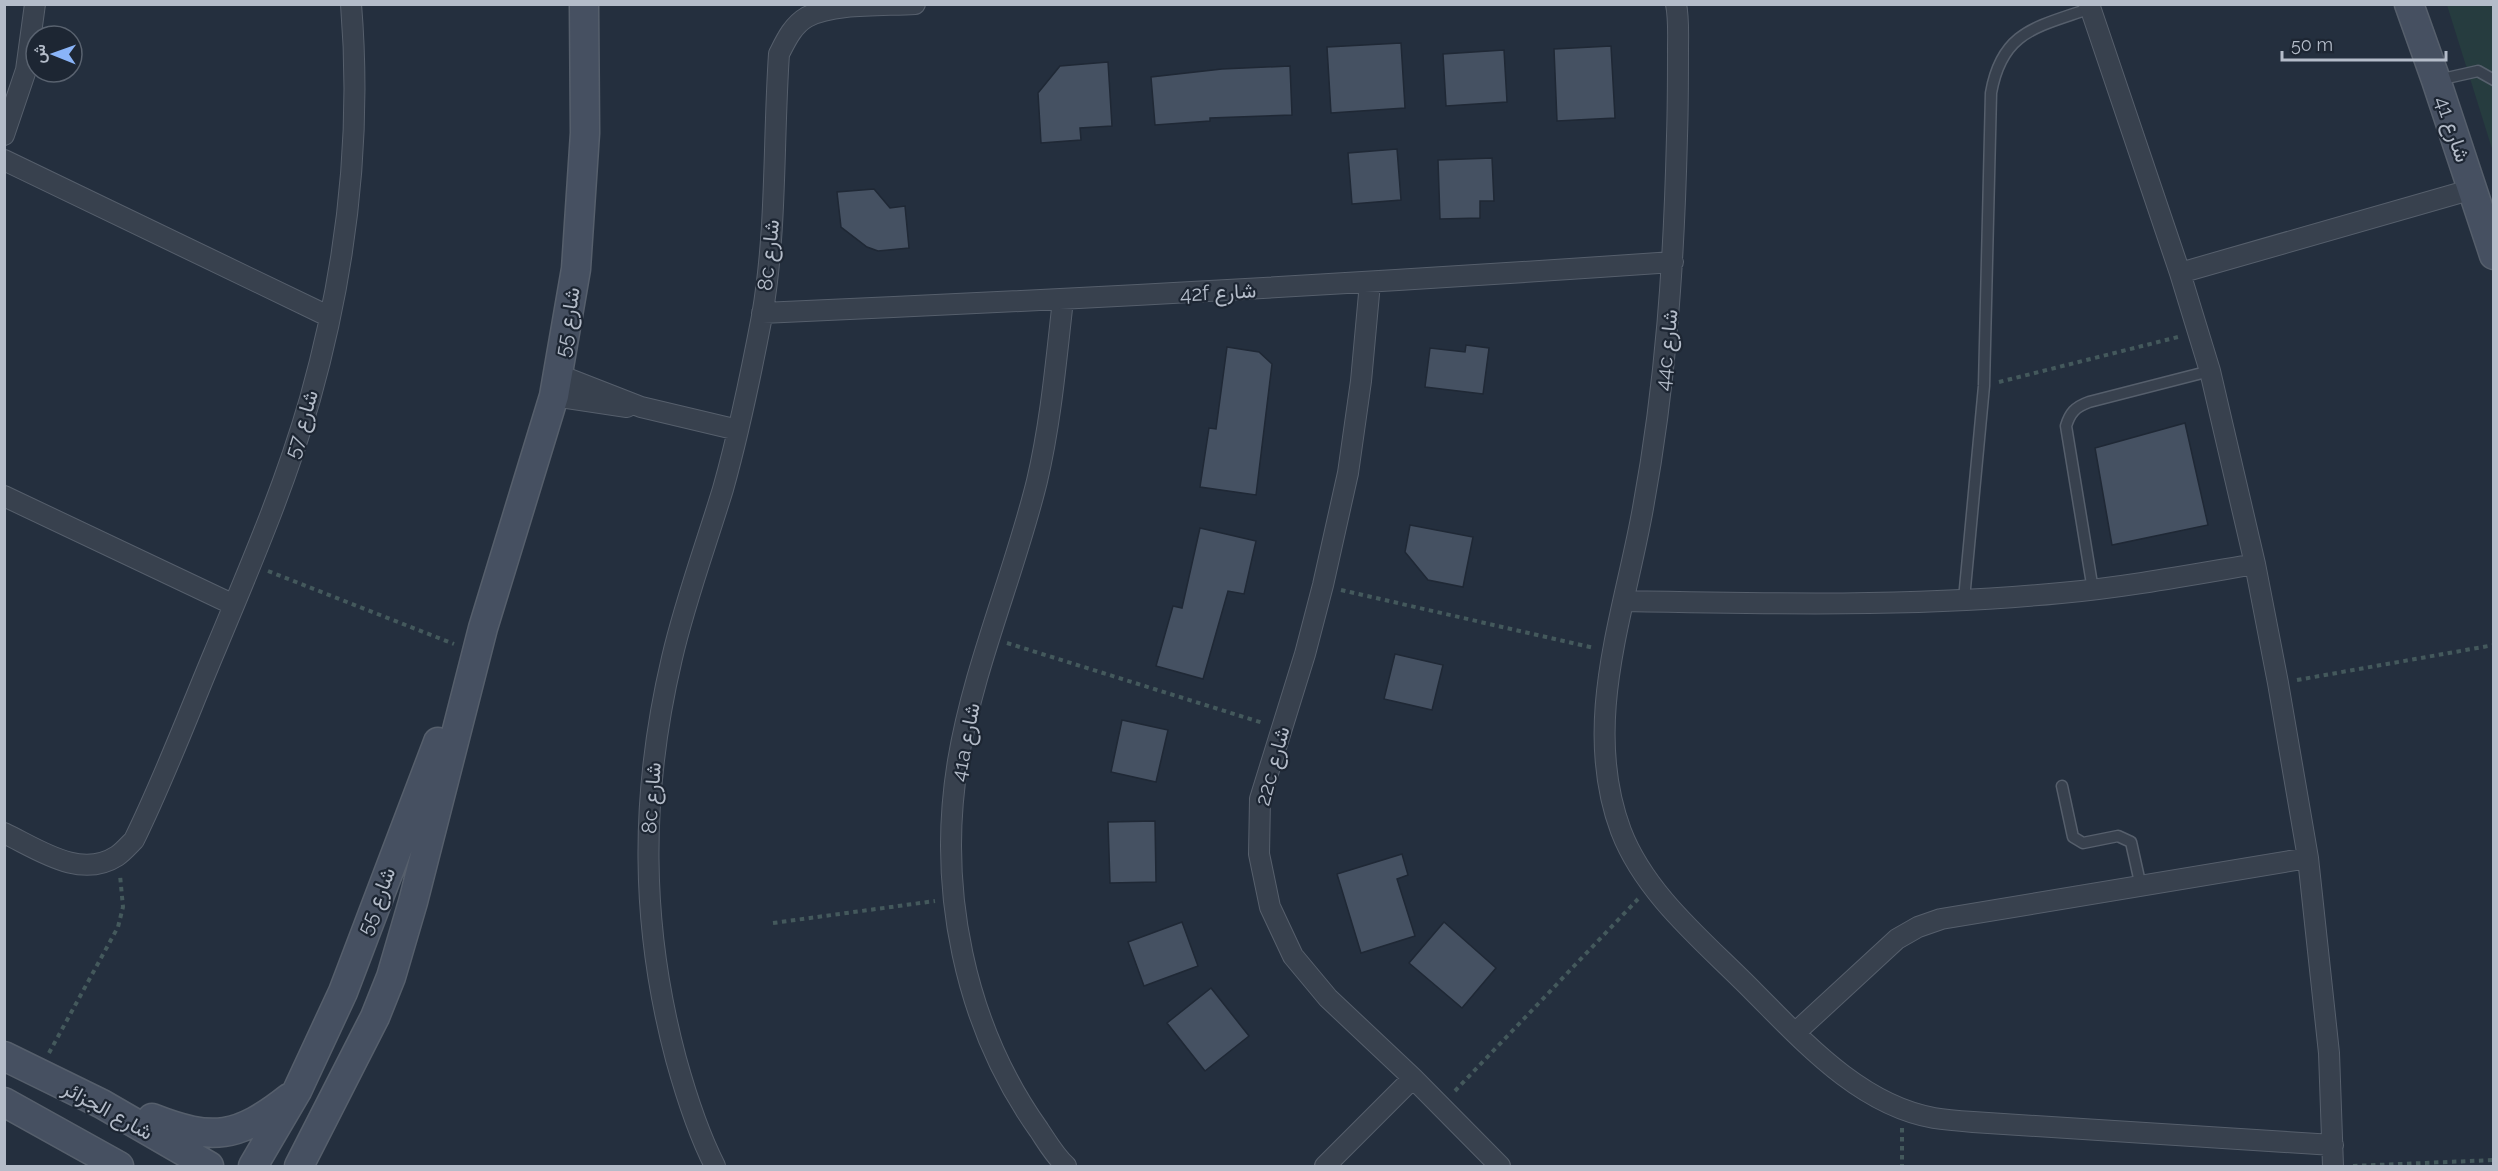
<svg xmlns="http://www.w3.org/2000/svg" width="2498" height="1171" font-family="Raleway,Vazirmatn,sans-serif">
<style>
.green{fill:#263c3f}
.building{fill:#455162;stroke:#1f2835;stroke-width:1.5}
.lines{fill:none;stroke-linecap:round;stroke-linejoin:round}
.lane-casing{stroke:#565f6c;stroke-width:13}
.street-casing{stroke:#565f6c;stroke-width:22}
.secondary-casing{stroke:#565f6c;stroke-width:31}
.path{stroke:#44595c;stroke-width:4;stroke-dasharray:4.5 4.5;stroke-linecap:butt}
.lane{stroke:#38414e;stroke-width:10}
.street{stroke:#38414e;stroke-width:20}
.secondary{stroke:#465061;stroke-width:28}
.labels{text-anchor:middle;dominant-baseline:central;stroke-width:4.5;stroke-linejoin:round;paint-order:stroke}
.street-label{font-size:21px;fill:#b4bcc9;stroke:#1d2633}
</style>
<rect width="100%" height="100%" fill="#242f3e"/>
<path class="green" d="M2447,5H2493V152Z"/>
<path class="building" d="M1401,43L1405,108L1331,113L1327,47Z
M1611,46L1615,118L1557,121L1554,49Z
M1504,50L1507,102L1446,106L1443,54Z
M1108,62L1112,126L1080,128L1081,140L1041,143L1038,93L1060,66Z
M1290,66L1292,115L1210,118V121L1155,125L1151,77L1222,69Z
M1397,149L1401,200L1352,204L1348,153Z
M1492,158L1494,201H1480V218L1440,219L1438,160Z
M874,189L890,208L905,206L909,248L878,251L867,247L841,227L837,192Z
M1466,345L1489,348L1483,394L1425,387L1430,348L1465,352Z
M1227,347L1259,352L1272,364L1256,495L1200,487L1209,428L1216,429Z
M2185,423L2208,525L2112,545L2095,448Z
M1410,525L1473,537L1463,587L1428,580L1405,552Z
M1200,528L1256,541L1244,594L1228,591L1203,679L1156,666L1173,606L1182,608Z
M1395,654L1443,665L1432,710L1384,699Z
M1122,720L1168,730L1156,782L1111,772Z
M1155,821L1156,882L1110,883L1108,822Z
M1402,854L1408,875L1397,879L1415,936L1361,953L1337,874Z
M1182,922L1198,966L1144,986L1128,942Z
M1444,922L1496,968L1462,1008L1409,963Z
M1211,988L1249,1036L1205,1071L1167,1023Z"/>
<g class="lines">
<g class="lane-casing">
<path id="lane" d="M2438,80L2478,71L2494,80
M2093,590L2066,426C2070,413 2075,407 2089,402L2210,371
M1964,599L1984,386L1991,93C2002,30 2038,27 2091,8
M2062,786L2073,837L2083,843L2118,836L2131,842L2141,887"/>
</g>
<g class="street-casing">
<path id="street" d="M1676,4C1679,19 1678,35 1678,50C1678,79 1678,107 1677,136C1674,263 1666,383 1643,508C1624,615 1581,724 1621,831C1646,896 1706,943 1754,992C1804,1042 1860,1105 1934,1118C1947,1120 1960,1121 1973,1122L2333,1145
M2089,4L2180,273L2210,371L2255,564L2278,683L2308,858L2329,1053L2333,1166
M4,135L26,70L35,4
M4,160L330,317
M2180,273L2473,189
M1370,283L1361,381L1348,473L1323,585L1305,654L1260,799L1259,854L1270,907L1293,956L1328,998L1413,1078L1500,1166
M1063,300C1056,361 1051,421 1037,481C1014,575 974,665 958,761C937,888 964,1025 1039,1130C1047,1142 1055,1156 1066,1166
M762,313C1066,300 1370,283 1673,262
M559,375L641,407L738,430
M554,396L627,407
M4,496L234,605
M1624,601C1770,604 1916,607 2061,593C2126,587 2190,575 2255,564
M4,833C38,849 80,880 117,856C123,852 129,845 134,840C164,779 188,715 214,653C249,569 285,486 310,399C346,271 362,137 351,4
M1795,1033L1897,939L1918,927L1941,919L2308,858
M715,1166C698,1133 686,1095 676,1059C640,924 640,794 672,658C685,601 706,545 723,489C739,432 751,374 762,316C777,230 773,141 779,54C786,40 793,25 807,17C834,3 884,6 915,4
M1325,1166L1413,1078"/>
</g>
<g class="secondary-casing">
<path id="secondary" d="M2409,4L2436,80L2494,255
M4,1056L102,1104L209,1166
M4,1102L119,1166
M152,1118C213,1142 238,1138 289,1098
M253,1166L297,1091L343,992L438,742
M299,1166L375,1017L391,977L413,902L483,628L554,396L576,269L585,133L584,4"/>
</g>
<path class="path" d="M1999,382L2178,337
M268,571L454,644
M1341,590L1594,648
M1007,643L1263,723
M2297,680L2494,645
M773,923L935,901
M49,1053L118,927L123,907L120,875
M1455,1091L1638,899
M1902,1128V1166
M2353,1166L2494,1160"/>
<use href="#lane" class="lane"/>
<use href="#street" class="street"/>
<use href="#secondary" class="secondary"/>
</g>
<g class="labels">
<g class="street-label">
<text transform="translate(2453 129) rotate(71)">شارع 41</text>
<text transform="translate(768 255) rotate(-84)">8c شارع</text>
<text transform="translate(1218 292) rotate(-3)">42f شارع</text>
<text transform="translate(567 322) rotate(-81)">شارع 55</text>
<text transform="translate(1666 350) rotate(-84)">44c شارع</text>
<text transform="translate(301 424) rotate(-73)">شارع 57</text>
<text transform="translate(965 742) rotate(-79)">41a شارع</text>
<text transform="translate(1272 766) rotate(-75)">22c شارع</text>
<text transform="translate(651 798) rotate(-86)">8c شارع</text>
<text transform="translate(376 901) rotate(-69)">شارع 55</text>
<text transform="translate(108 1110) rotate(29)">شارع الجزائر</text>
</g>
</g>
<rect width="2498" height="1171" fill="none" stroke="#b4bcc9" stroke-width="12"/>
<g transform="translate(54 54) rotate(271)"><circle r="28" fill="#1d2633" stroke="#59626f" stroke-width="1.5"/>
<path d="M0-4.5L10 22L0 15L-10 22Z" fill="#8ab4f8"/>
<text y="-9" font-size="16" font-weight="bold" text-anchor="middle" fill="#b4bcc9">ش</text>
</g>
<path d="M2282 51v9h164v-9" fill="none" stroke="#b4bcc9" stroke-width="3"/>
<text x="2291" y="51" font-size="18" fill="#b4bcc9" stroke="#1d2633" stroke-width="4.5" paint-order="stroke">50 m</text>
</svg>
